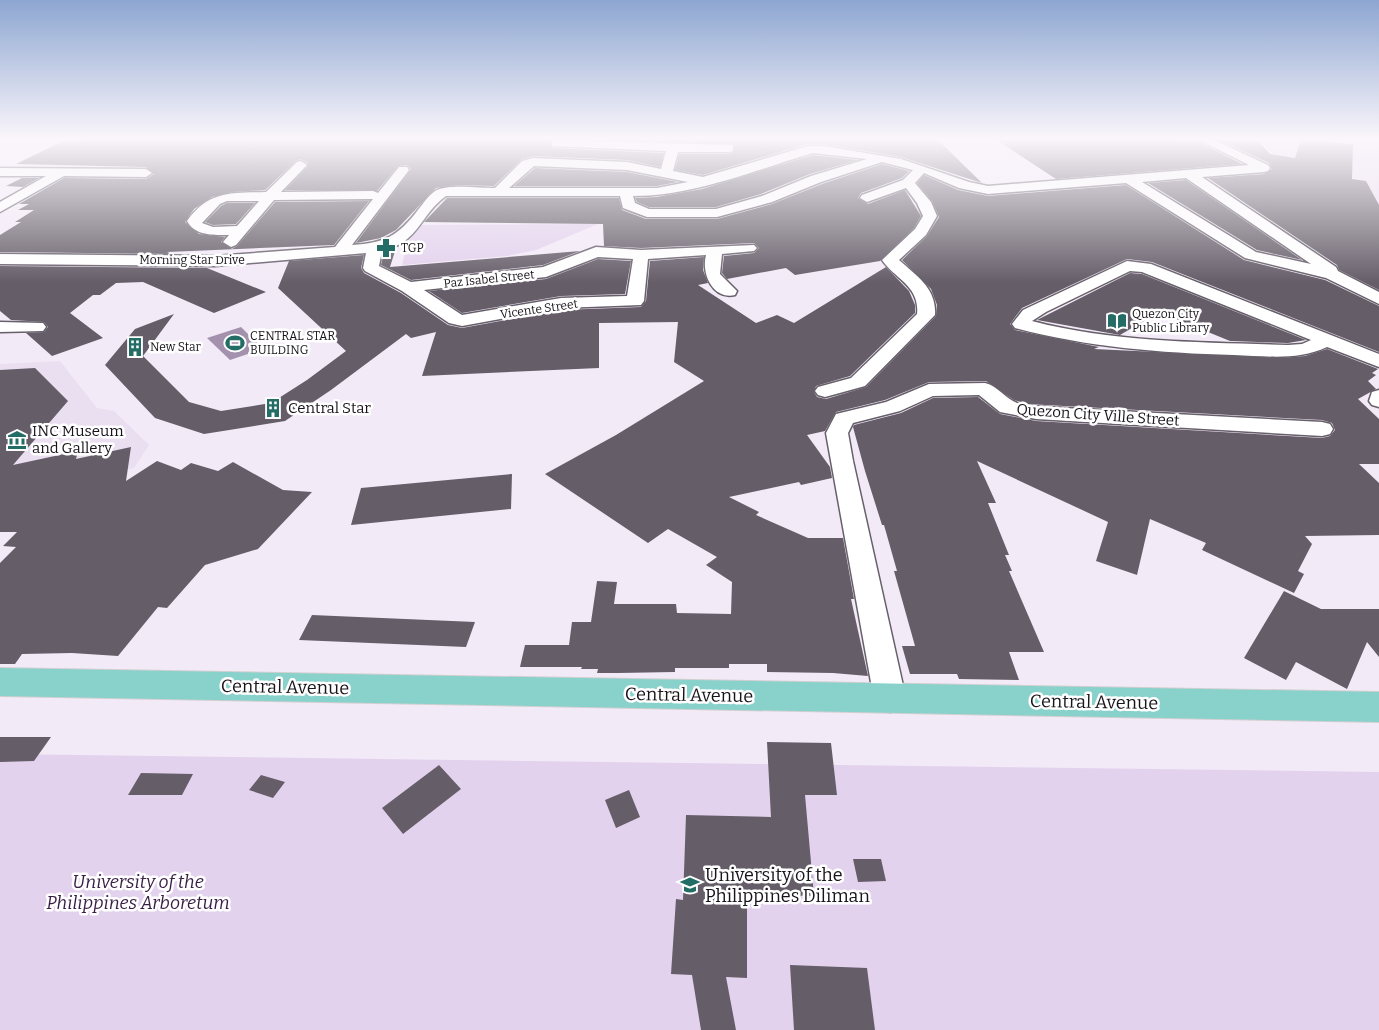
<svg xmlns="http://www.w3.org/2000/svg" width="1379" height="1030" font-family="Bitter,serif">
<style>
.built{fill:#eadef1}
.green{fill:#e3d2ed}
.water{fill:#a491ae}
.building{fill:#655e69}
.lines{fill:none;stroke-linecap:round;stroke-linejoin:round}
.minor-casing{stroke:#67606b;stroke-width:3}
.major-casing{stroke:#d1d0d1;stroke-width:2}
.minor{fill:#fff;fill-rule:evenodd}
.major{fill:#89d1cb;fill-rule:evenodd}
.labels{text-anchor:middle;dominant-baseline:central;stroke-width:5;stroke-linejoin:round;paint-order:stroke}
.far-poi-label{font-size:12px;fill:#171419;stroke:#fff;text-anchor:start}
.far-street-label{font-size:12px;fill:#171419;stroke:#fff}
.poi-label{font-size:15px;fill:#171419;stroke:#fff;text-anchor:start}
.street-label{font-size:15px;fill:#171419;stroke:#fff}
.near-street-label{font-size:18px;fill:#171419;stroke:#fff}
.near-poi-label{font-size:18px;fill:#171419;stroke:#fff;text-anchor:start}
.near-park-label{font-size:18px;font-style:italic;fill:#381d44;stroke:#fff}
</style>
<rect width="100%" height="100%" fill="#f3eaf7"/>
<path class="built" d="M1249,139H1379V243L1287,171L1263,142Z
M60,361L97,408L114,411L149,445L134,468L0,498V364Z"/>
<path class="green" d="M598,224L536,250L507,256L402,265L406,249L417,225Z
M0,754L1379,772V1030H0Z"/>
<path class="water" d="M241,327L263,349L230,360L207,338Z"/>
<path class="building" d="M86,139H554L550,142L552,148L664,153L660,167L627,160L533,156L522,159L494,186L457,185L436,188L396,230L381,238L356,243L411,169L407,165L398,166L377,191L285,190L308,166V163L301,159L296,161L265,190L232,192L212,197L194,209L185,222L199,234L225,237L221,242L232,249L237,246L275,202L369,201L334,245L167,252L172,254L0,252V235L21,222H15L34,210H18L29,204H19L64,178L146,179L154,174L146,167L16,164L63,141Z
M589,139H937L982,183L901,157L824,144H807L703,175L675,170L679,154H729L734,152V144Z
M995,139H1181L1184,141H1197L1242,164L1056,179Z
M1301,139L1353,144L1352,179L1366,181L1379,205V290L1339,270L1337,265L1208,178L1264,174L1272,169L1269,163L1219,140L1258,141L1270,154L1295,158Z
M813,155L858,160L810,174L761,194L716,207H649L637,202L635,198L656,197L702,189Z
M882,164L909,171L902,178L861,193L858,198L868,204L905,190L921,216L914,228L880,261L795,275L786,268L727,279L722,273L724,256L754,253L759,248L754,243L641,248L604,246L603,224L424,222L447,198H619L622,210L646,219H717L772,204L822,184Z
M535,168L627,172L678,182L657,186H514Z
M924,175L958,190L988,196L1126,185L1244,260L1325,280L1379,306V352L1152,262L1127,259L1022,308L1010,324L1015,330L1099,347L1094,349L1281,358L1305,356L1327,349L1378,369L1372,373L1376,375L1368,381L1376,389L1358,399L1379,419V464H1359L1379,483V535L1305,536L1312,544L1298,571L1304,574L1294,593L1202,550L1206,543L1150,519L1137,575L1096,561L1108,522L977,461L996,503H988L1009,555H1005L1012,571H1009L1044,652H1009L1019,680L959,679L957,674H910L902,646H915L894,571H897L884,525H882L865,471L853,427L854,425L901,413L933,398L978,397L1000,414L1036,421L1322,438L1330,436L1335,430L1332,423L1322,420L1027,404L1014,400L986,381L929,382L885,400L836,412L825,431L807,435L830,467L832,478L801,485L799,482L729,497L759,512L756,515L808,538H843L854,599H851L868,676L833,673L767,672V664H729V668H675V672L618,673H597L598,669H581L582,667H520L525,645H569L572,622H591L597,581L617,582L614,604H676L677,613L731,614L732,582L706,565L717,557L668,529L648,543L545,474L616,435L704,381L674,362L678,322L599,323V368L422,376L436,332L411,338L406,334L331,390L285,421L204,434L155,418L105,365L135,329L174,314L143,356L189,402L221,411L271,403L307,380L346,351L278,288L289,261L364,255L361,268L364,273L401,293L448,325L462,328L561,310L641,307L646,301L650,261L704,257L703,270L708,283L698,285L756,323L777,315L794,323L886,267L909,291L915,305V313L850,376L816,386L814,392L817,397L826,399L866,387L936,316L937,305L931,289L902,260L927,236L939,217L932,201L917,183Z
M22,178H39L23,187L6,186Z
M1186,180L1302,260L1257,250L1148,183Z
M227,203H255L236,224L213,225L205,222L221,206Z
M396,248L390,267L580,251L543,265L411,280L381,265L384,252Z
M598,259L631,261L625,294L561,296L462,313L429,291L546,279Z
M0,266L207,268L266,292L214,313L143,282L116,283L100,295H93L70,313L103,338L52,356L26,333L44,332L48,327L44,322L11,320L0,311Z
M1130,273L1142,274L1306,340L1288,343L1230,341L1159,312L1120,335L1037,320Z
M35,368L68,401L13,465L78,451L76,459L131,447L126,481L157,461L181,470L191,463L218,471L233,462L283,490L312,492L258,549L205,565L167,608L158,607L118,656L72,653L22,654L15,664H0V563L16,547L3,546L17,532H0V370Z
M512,474L511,509L351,525L361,488Z
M1284,591L1321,609H1379V657L1367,642L1347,689L1296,662L1286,680L1244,658Z
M312,615L475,622L466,647L299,640Z
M0,737H51L34,761L0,762Z
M767,742L831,743L837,795H805L814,896L747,894V978L726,977L736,1030H701L692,975L671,974L676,899L683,900L686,815L771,817Z
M439,765L461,789L403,834L382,808Z
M141,773L193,774L182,795H128Z
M261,775L285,782L273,798L249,790Z
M629,790L640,817L616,828L605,800Z
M853,859H881L886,881L858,882Z
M790,965L867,968L875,1030H794Z"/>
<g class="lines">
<g class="minor-casing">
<path id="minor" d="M1197,139H1212L1268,165L1270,168L1268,171L1264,172L1202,177L1336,267L1338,271L1379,292V304L1326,278L1245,258L1126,183L988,194L959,188L924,173L915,183L931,202L937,216L926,235L899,260C917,276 937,289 935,315L865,386L825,397L818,395L815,391L818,387L851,378L917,314C920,286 895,279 882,260L915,229L923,216L917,203L906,188L867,202L860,198L862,195L903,180L913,170L882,162L821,182L772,202L717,217H647L623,208L620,196H446C420,214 420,242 382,251L379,266L411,282L543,267L596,247L641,250L754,245L757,248L754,251L722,254L720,274L737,291L735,295C713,300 701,274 706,255L648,259L644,301L641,305L561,308L462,326L449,323L402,291L365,271L363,268L366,253L215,266L0,264V254L215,256L335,247L373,199L274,200L236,245L231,247L223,242L229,235C213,235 195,236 187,221C209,190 232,193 266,192L297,162L301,161L307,165L281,192L373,191L378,193L399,167H407L409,170L352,245C385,243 398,236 418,210C423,204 429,194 437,190C449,184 480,188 495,188L522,161L533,158L627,162L661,169L666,151L552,146V142L556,140L733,145V151L729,152H678L673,171L703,177L808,146H824L901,159L969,182L988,186L1249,165ZM813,153L867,159L811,176L762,196L716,209H649L635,203L633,196C694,196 755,170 813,153ZM534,166L627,170L688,182L657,188H509ZM1186,178L1311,264L1256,252L1142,182ZM227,201H259L237,226L213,227L202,223L220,204ZM598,257L633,259L627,296L561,298L462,315L424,290L546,277Z
M0,168L146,169L152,173L146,177L64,176L0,212V202L46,176H0Z
M1127,261L1151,264L1379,354V367L1327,347C1297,361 1266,356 1234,355C1159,353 1087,347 1015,328L1012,324L1023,310ZM1130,271L1142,272L1311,340L1302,344L1288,345C1202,342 1116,343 1032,321L1046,312Z
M0,322L43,323L46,327L43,331L0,332Z
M985,383C1001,387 1005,402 1027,406L1322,422L1330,424L1333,429L1330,434L1322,436L1036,419L1000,412L979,395L933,396L900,411L853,423L848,433L853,461L906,699L901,708L890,712L879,708L874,699L826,433L836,414L886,402L929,384Z
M1379,390V407L1372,405L1369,401L1372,392Z"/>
</g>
<g class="major-casing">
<path id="major" d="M0,668L1379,692V722L0,696Z"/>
</g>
<use href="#minor" class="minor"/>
<use href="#major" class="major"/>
</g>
<linearGradient id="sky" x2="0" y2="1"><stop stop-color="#8da6d1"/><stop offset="0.49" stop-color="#faf6fb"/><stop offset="1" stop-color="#faf6fb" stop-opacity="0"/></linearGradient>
<rect width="1379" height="283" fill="url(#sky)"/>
<defs>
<g id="pharmacy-bare" transform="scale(1.5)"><path d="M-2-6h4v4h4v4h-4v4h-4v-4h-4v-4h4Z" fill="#236d66" stroke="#fff" stroke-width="2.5" paint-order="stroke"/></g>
<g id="library-bare" transform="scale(1.5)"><path d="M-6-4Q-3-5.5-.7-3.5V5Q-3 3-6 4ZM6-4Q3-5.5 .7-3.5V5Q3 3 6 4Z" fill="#236d66" stroke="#fff" stroke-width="2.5" paint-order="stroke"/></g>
<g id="stadium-bare" transform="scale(1.5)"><path d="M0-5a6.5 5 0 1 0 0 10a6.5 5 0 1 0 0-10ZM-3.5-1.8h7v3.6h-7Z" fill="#236d66" stroke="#fff" stroke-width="2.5" paint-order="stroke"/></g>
<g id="building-bare" transform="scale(1.5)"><path d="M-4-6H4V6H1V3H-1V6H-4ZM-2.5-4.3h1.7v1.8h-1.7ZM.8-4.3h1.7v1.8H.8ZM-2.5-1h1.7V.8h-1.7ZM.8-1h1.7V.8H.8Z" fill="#236d66" stroke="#fff" stroke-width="2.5" paint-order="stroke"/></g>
<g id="museum-bare" transform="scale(1.5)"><path d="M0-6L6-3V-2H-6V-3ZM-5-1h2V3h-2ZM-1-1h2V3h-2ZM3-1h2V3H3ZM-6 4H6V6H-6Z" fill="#236d66" stroke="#fff" stroke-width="2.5" paint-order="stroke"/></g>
<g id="university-bare" transform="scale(1.5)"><path d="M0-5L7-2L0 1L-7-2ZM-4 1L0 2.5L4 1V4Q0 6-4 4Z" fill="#236d66" stroke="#fff" stroke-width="2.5" paint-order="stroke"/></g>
</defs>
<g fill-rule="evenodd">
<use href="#pharmacy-bare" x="386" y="248"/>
<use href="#library-bare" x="1117" y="321"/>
<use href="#stadium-bare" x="235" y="343"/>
<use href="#building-bare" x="135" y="347"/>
<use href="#building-bare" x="273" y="408"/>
<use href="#museum-bare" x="17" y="440"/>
<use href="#university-bare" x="690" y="885"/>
</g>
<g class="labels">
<g class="far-poi-label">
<text x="401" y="248">TGP</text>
<text x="1132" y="314">Quezon City<tspan x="1132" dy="14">Public Library</tspan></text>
<text x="250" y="336">CENTRAL STAR<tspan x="250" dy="14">BUILDING</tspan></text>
<text x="150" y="347">New Star</text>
</g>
<g class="far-street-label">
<text x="192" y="260">Morning Star Drive</text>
<text transform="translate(489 279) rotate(-6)">Paz Isabel Street</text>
<text transform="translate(539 309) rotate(-8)">Vicente Street</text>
</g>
<g class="poi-label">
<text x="288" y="408">Central Star</text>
<text x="32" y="431">INC Museum<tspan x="32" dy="17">and Gallery</tspan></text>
</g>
<g class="street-label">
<text transform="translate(1098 415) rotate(4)">Quezon City Ville Street</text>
</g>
<g class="near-street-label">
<text transform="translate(285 687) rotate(1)">Central Avenue</text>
<text transform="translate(689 695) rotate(1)">Central Avenue</text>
<text transform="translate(1094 702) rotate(1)">Central Avenue</text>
</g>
<g class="near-poi-label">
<text x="705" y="875">University of the<tspan x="705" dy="21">Philippines Diliman</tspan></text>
</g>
<g class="near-park-label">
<text x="138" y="882">University of the<tspan x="138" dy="21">Philippines Arboretum</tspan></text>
</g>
</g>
</svg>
